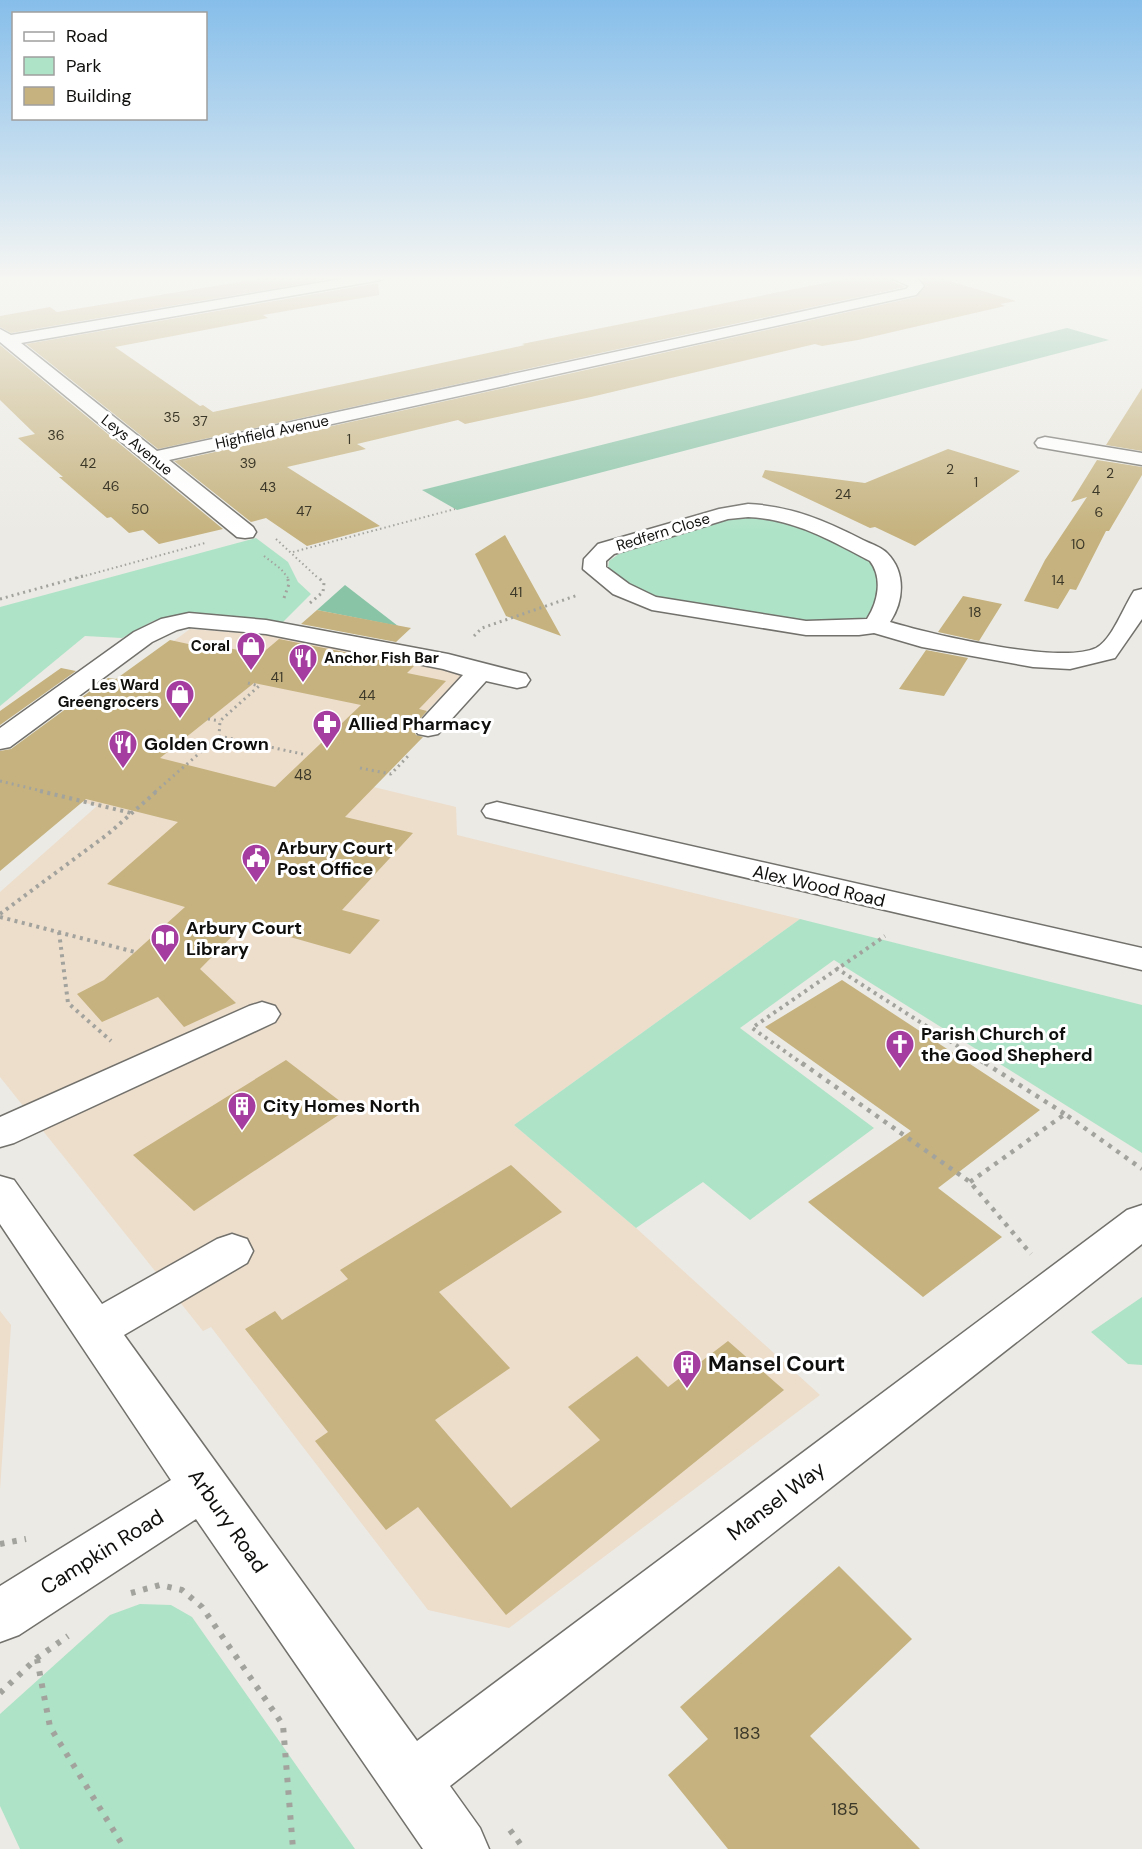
<svg xmlns="http://www.w3.org/2000/svg" width="1142" height="1849" font-family="'DM Sans',sans-serif">
<style>
.commercial{fill:#edddcb}
.green{fill:#aee3c7}
.forest{fill:#8ac4a7}
.building{fill:#c5b27e;fill-rule:evenodd}
.lines{fill:none;stroke-linecap:round;stroke-linejoin:round}
.minor-casing{stroke:#72716c;stroke-width:3}
.path-far4{stroke:#a3a39e;stroke-width:2;stroke-dasharray:1.5 3;stroke-linecap:butt}
.path-far3{stroke:#a3a39e;stroke-width:3;stroke-dasharray:2 4;stroke-linecap:butt}
.path-far2{stroke:#a3a39e;stroke-width:4;stroke-dasharray:3 4.5;stroke-linecap:butt}
.path-far1{stroke:#a3a39e;stroke-width:4.5;stroke-dasharray:4 6;stroke-linecap:butt}
.path{stroke:#a3a39e;stroke-width:6;stroke-dasharray:4.5 8;stroke-linecap:butt}
.minor{fill:#fff;fill-rule:evenodd}
.labels{text-anchor:middle;dominant-baseline:central;stroke-width:6;stroke-linejoin:round;paint-order:stroke}
.far-number-label{font-size:14px;fill:#3c3829}
.far-street-label{font-size:15px;fill:#0f0f0d;stroke:#fff}
.far-poi-label{font-size:15px;font-weight:bold;fill:#0f0f0d;stroke:#fff;text-anchor:end}
.number-label{font-size:15px;fill:#3c3829}
.poi-label{font-size:18px;font-weight:bold;fill:#0f0f0d;stroke:#fff;text-anchor:start}
.street-label{font-size:18px;fill:#0f0f0d;stroke:#fff}
.near-number-label{font-size:18px;fill:#3c3829}
.near-poi-label{font-size:21px;font-weight:bold;fill:#0f0f0d;stroke:#fff;text-anchor:start}
.near-street-label{font-size:21px;fill:#0f0f0d;stroke:#fff}
</style>
<rect width="100%" height="100%" fill="#ebeae4"/>
<path class="commercial" d="M190,629L280,636L463,674L357,783L456,807L457,835L800,919L514,1125L636,1228L820,1395L509,1628L428,1610L211,1327L203,1331L0,1077V892L97,806L0,779V770Z
M0,1311L11,1325L0,1490Z"/>
<path class="green" d="M738,514L796,521L870,557L880,567L876,610L870,616L859,620L826,625L650,597L612,576L608,568L609,561L620,553Z
M256,538L288,562L298,582L311,594L281,624L203,614L153,621L122,638L85,636L0,706V607Z
M800,919L1142,1005V1153L834,960L740,1028L874,1128L750,1220L703,1182L636,1228L514,1125Z
M1142,1297V1365L1128,1364L1091,1332Z
M140,1604L171,1605L192,1617L355,1849H20L0,1806V1714L110,1615Z"/>
<path class="forest" d="M1067,328L1109,340L457,510L422,490Z
M345,585L398,626L317,610Z"/>
<path class="building" d="M276,276H348L11,333L0,327V316L50,307L57,312Z
M859,276H889L892,281L905,287L158,449L26,344L378,283L379,295L263,315L268,318L115,347L200,406L203,405L213,412L525,345L522,344Z
M918,276H933L1016,301L1000,304L1005,306L858,340L822,346L815,344L591,397L465,424L458,420L357,444L366,449L287,467L380,526L307,546L266,518L251,522L174,461L916,297L926,286Z
M0,345L223,529L159,544L143,530L129,533L111,517L107,518L59,477H63L18,438L35,434L0,400Z
M1142,388V451L1106,445Z
M948,449L1020,471L915,546L875,527L870,528L762,477L765,470L865,483Z
M1097,460L1142,467V475L1109,531H1106L1076,590L1070,589L1058,609L1024,601L1045,560L1087,497L1071,502Z
M505,535L561,636L506,616L475,554Z
M963,596L1002,604L979,641L938,632Z
M317,610L411,628L396,642L301,624Z
M279,639L414,666L407,673L446,681L419,709L427,711L412,728L416,735L423,737L345,817L413,833L342,910L380,920L350,954L244,924L200,969L236,1003L184,1027L158,997L102,1022L77,994L104,980L185,907L107,884L178,822L86,799L0,871V751L11,749L108,678L116,679L170,640L202,647L206,643L260,655ZM254,683L361,705L275,787L160,758Z
M926,650L968,658L944,696L899,689Z
M61,668L76,671L0,725V711Z
M842,980L1040,1110L938,1188L1002,1237L923,1297L808,1202L911,1131L765,1027Z
M286,1060L349,1108L194,1211L133,1155Z
M511,1165L562,1212L439,1292L510,1368L435,1420L511,1508L600,1440L568,1407L637,1356L668,1387L728,1341L784,1390L506,1615L418,1507L386,1530L315,1441L328,1432L245,1329L275,1311L282,1320L348,1279L340,1270Z
M839,1566L912,1639L810,1736L920,1849H728L668,1775L708,1739L680,1707Z"/>
<g class="lines">
<g class="minor-casing">
<path id="minor" d="M359,276H388L381,280L21,343L157,451L906,289L909,286L893,279L891,276L916,277L924,286L916,295L911,296L169,460L253,527L256,532L253,537L245,538L237,537L0,342V329L11,335Z
M1045,437L1142,453V465L1038,447L1035,443L1038,439Z
M748,504C791,506 826,521 863,540C871,544 881,547 887,553C906,572 904,601 890,622C930,634 1060,665 1096,648C1112,640 1124,606 1134,591L1142,589V619L1115,658L1070,669L1033,667L922,647L874,633L859,635H806L652,610L613,594L583,569L584,559L598,544L719,509ZM748,517C794,519 830,540 870,561C883,578 878,602 867,619L806,621L656,597L629,584L606,567V561L614,554L728,519Z
M189,613L266,620L448,654L526,674L530,680L526,686L517,688L486,681L438,734L428,736L418,734L414,728L463,675L443,669L266,634L189,627L177,630L152,642L10,747L0,749V728L134,632L161,619Z
M497,802L1142,948V970L486,817L482,811L486,805Z
M262,1002L275,1006L280,1014L275,1022L14,1143L0,1147V1117L249,1006Z
M0,1176L14,1180L102,1304L217,1239L232,1234L247,1239L253,1251L247,1263L124,1335L417,1741L1127,1210L1142,1205V1244L450,1786L480,1828L489,1849H423L196,1519L19,1635L0,1642V1586L171,1480L0,1224Z"/>
</g>
<path class="path-far4" d="M276,539L318,578
M293,552L455,509
M264,556L281,569L288,578
M77,578L205,543"/>
<path class="path-far3" d="M284,598L289,584L287,576
M0,599L83,576
M310,603L323,592L324,583L317,576
M474,636L482,628L578,595
M117,700L157,708
M208,719L220,721
M219,736L307,755
M360,768L391,774L410,754
M0,781L46,792
M155,792L219,736L220,721L259,686L248,683"/>
<path class="path-far2" d="M40,791L131,813
M0,914L108,834L157,791
M0,917L135,952
M59,932L68,1003L111,1041
M836,968L987,1065
M804,1065L752,1028L885,936"/>
<path class="path-far1" d="M802,1063L970,1182L1031,1254
M985,1063L1065,1114
M970,1182L1065,1114L1142,1169"/>
<path class="path" d="M0,1544L26,1539
M131,1593L160,1585L182,1590L202,1607L283,1725L293,1849
M37,1659L50,1727L125,1849
M0,1693L37,1658L68,1636
M510,1830L524,1849"/>
<use href="#minor" class="minor"/>
</g>
<linearGradient id="sky" x2="0" y2="1"><stop stop-color="#86beea"/><stop offset="0.52" stop-color="#f6f6f3"/><stop offset="1" stop-color="#f6f6f3" stop-opacity="0"/></linearGradient>
<rect width="1142" height="534" fill="url(#sky)"/>
<defs>
<g id="shop-pin" transform="scale(1.5)"><path d="M0 17L-7.5 6A9.5 9.5 0 1 1 7.5 6Z" fill="#a53da1" stroke="#fff"/><path d="M-5-2.5h2.3a2.7 3.5 0 0 1 5.4 0H5L5.5 6h-11ZM-1.5-2.5h3a1.5 2.3 0 0 0-3 0Z" fill="#fff"/></g>
<g id="restaurant-pin" transform="scale(1.5)"><path d="M0 17L-7.5 6A9.5 9.5 0 1 1 7.5 6Z" fill="#a53da1" stroke="#fff"/><path d="M-5-6h1v4h1v-4h1v4h1v-4h1v5L-1.5 .5V6h-2V.5L-5-1ZM5-6V6H3V1.5H1.5Q1.5-4 5-6Z" fill="#fff"/></g>
<g id="pharmacy-pin" transform="scale(1.5)"><path d="M0 17L-7.5 6A9.5 9.5 0 1 1 7.5 6Z" fill="#a53da1" stroke="#fff"/><path d="M-2-6h4v4h4v4h-4v4h-4v-4h-4v-4h4Z" fill="#fff"/></g>
<g id="civic-pin" transform="scale(1.5)"><path d="M0 17L-7.5 6A9.5 9.5 0 1 1 7.5 6Z" fill="#a53da1" stroke="#fff"/><path d="M-.6-6.5H3V-4.5H.6V-3L4-1V1h2V6H-6V1h2V-1L-.6-3ZM-1.2 2.5V6h2.4V2.5Z" fill="#fff"/></g>
<g id="library-pin" transform="scale(1.5)"><path d="M0 17L-7.5 6A9.5 9.5 0 1 1 7.5 6Z" fill="#a53da1" stroke="#fff"/><path d="M-6-4Q-3-5.5-.7-3.5V5Q-3 3-6 4ZM6-4Q3-5.5 .7-3.5V5Q3 3 6 4Z" fill="#fff"/></g>
<g id="church-pin" transform="scale(1.5)"><path d="M0 17L-7.5 6A9.5 9.5 0 1 1 7.5 6Z" fill="#a53da1" stroke="#fff"/><path d="M-1.2-6h2.4v3.5h3.3v2.4h-3.3V6h-2.4V-.1h-3.3v-2.4h3.3Z" fill="#fff"/></g>
<g id="building-pin" transform="scale(1.5)"><path d="M0 17L-7.5 6A9.5 9.5 0 1 1 7.5 6Z" fill="#a53da1" stroke="#fff"/><path d="M-4-6H4V6H1V3H-1V6H-4ZM-2.5-4.3h1.7v1.8h-1.7ZM.8-4.3h1.7v1.8H.8ZM-2.5-1h1.7V.8h-1.7ZM.8-1h1.7V.8H.8Z" fill="#fff"/></g>
</defs>
<g fill-rule="evenodd">
<use href="#shop-pin" x="251" y="646"/>
<use href="#restaurant-pin" x="303" y="658"/>
<use href="#shop-pin" x="180" y="694"/>
<use href="#pharmacy-pin" x="327" y="724"/>
<use href="#restaurant-pin" x="123" y="744"/>
<use href="#civic-pin" x="256" y="858"/>
<use href="#library-pin" x="165" y="938"/>
<use href="#church-pin" x="900" y="1044"/>
<use href="#building-pin" x="242" y="1106"/>
<use href="#building-pin" x="687" y="1364"/>
</g>
<g class="labels">
<g class="far-number-label">
<text x="172" y="417">35</text>
<text x="200" y="421">37</text>
<text x="56" y="435">36</text>
<text x="349" y="439">1</text>
<text x="88" y="463">42</text>
<text x="248" y="463">39</text>
<text x="950" y="469">2</text>
<text x="1110" y="473">2</text>
<text x="976" y="482">1</text>
<text x="111" y="486">46</text>
<text x="268" y="487">43</text>
<text x="1096" y="490">4</text>
<text x="843" y="494">24</text>
<text x="140" y="509">50</text>
<text x="304" y="511">47</text>
<text x="1099" y="512">6</text>
<text x="1078" y="544">10</text>
<text x="1058" y="580">14</text>
<text x="516" y="592">41</text>
<text x="975" y="612">18</text>
<text x="277" y="677">41</text>
<text x="367" y="695">44</text>
</g>
<g class="far-street-label">
<text transform="translate(272 432) rotate(-12)">Highfield Avenue</text>
<text transform="translate(137 445) rotate(39)">Leys Avenue</text>
<text transform="translate(663 532) rotate(-17)">Redfern Close</text>
</g>
<g class="far-poi-label">
<text x="230" y="646">Coral</text>
<text x="324" y="658" text-anchor="start">Anchor Fish Bar</text>
<text x="159" y="685">Les Ward<tspan x="159" dy="17">Greengrocers</tspan></text>
</g>
<g class="number-label">
<text x="303" y="775">48</text>
</g>
<g class="poi-label">
<text x="348" y="724">Allied Pharmacy</text>
<text x="144" y="744">Golden Crown</text>
<text x="277" y="848">Arbury Court<tspan x="277" dy="21">Post Office</tspan></text>
<text x="186" y="928">Arbury Court<tspan x="186" dy="21">Library</tspan></text>
<text x="921" y="1034">Parish Church of<tspan x="921" dy="21">the Good Shepherd</tspan></text>
<text x="263" y="1106">City Homes North</text>
</g>
<g class="street-label">
<text transform="translate(819 886) rotate(13)">Alex Wood Road</text>
</g>
<g class="near-number-label">
<text x="747" y="1733">183</text>
<text x="845" y="1809">185</text>
</g>
<g class="near-poi-label">
<text x="708" y="1364">Mansel Court</text>
</g>
<g class="near-street-label">
<text transform="translate(776 1501) rotate(-37)">Mansel Way</text>
<text transform="translate(228 1521) rotate(55)">Arbury Road</text>
<text transform="translate(102 1552) rotate(-32)">Campkin Road</text>
</g>
</g>
<rect x="12" y="12" width="195" height="108" fill="#ffffff" stroke="#9f9f9e" stroke-width="1.5"/>
<rect x="24" y="32" width="30" height="9" fill="#ffffff" stroke="#9f9f9e" stroke-width="1.5"/>
<text x="66" y="42" font-size="18" fill="#0f0f0d">Road</text>
<rect x="24" y="57" width="30" height="18" fill="#aee3c7" stroke="#9f9f9e" stroke-width="1.5"/>
<text x="66" y="72" font-size="18" fill="#0f0f0d">Park</text>
<rect x="24" y="87" width="30" height="18" fill="#c5b27e" stroke="#9f9f9e" stroke-width="1.5"/>
<text x="66" y="102" font-size="18" fill="#0f0f0d">Building</text>
</svg>
